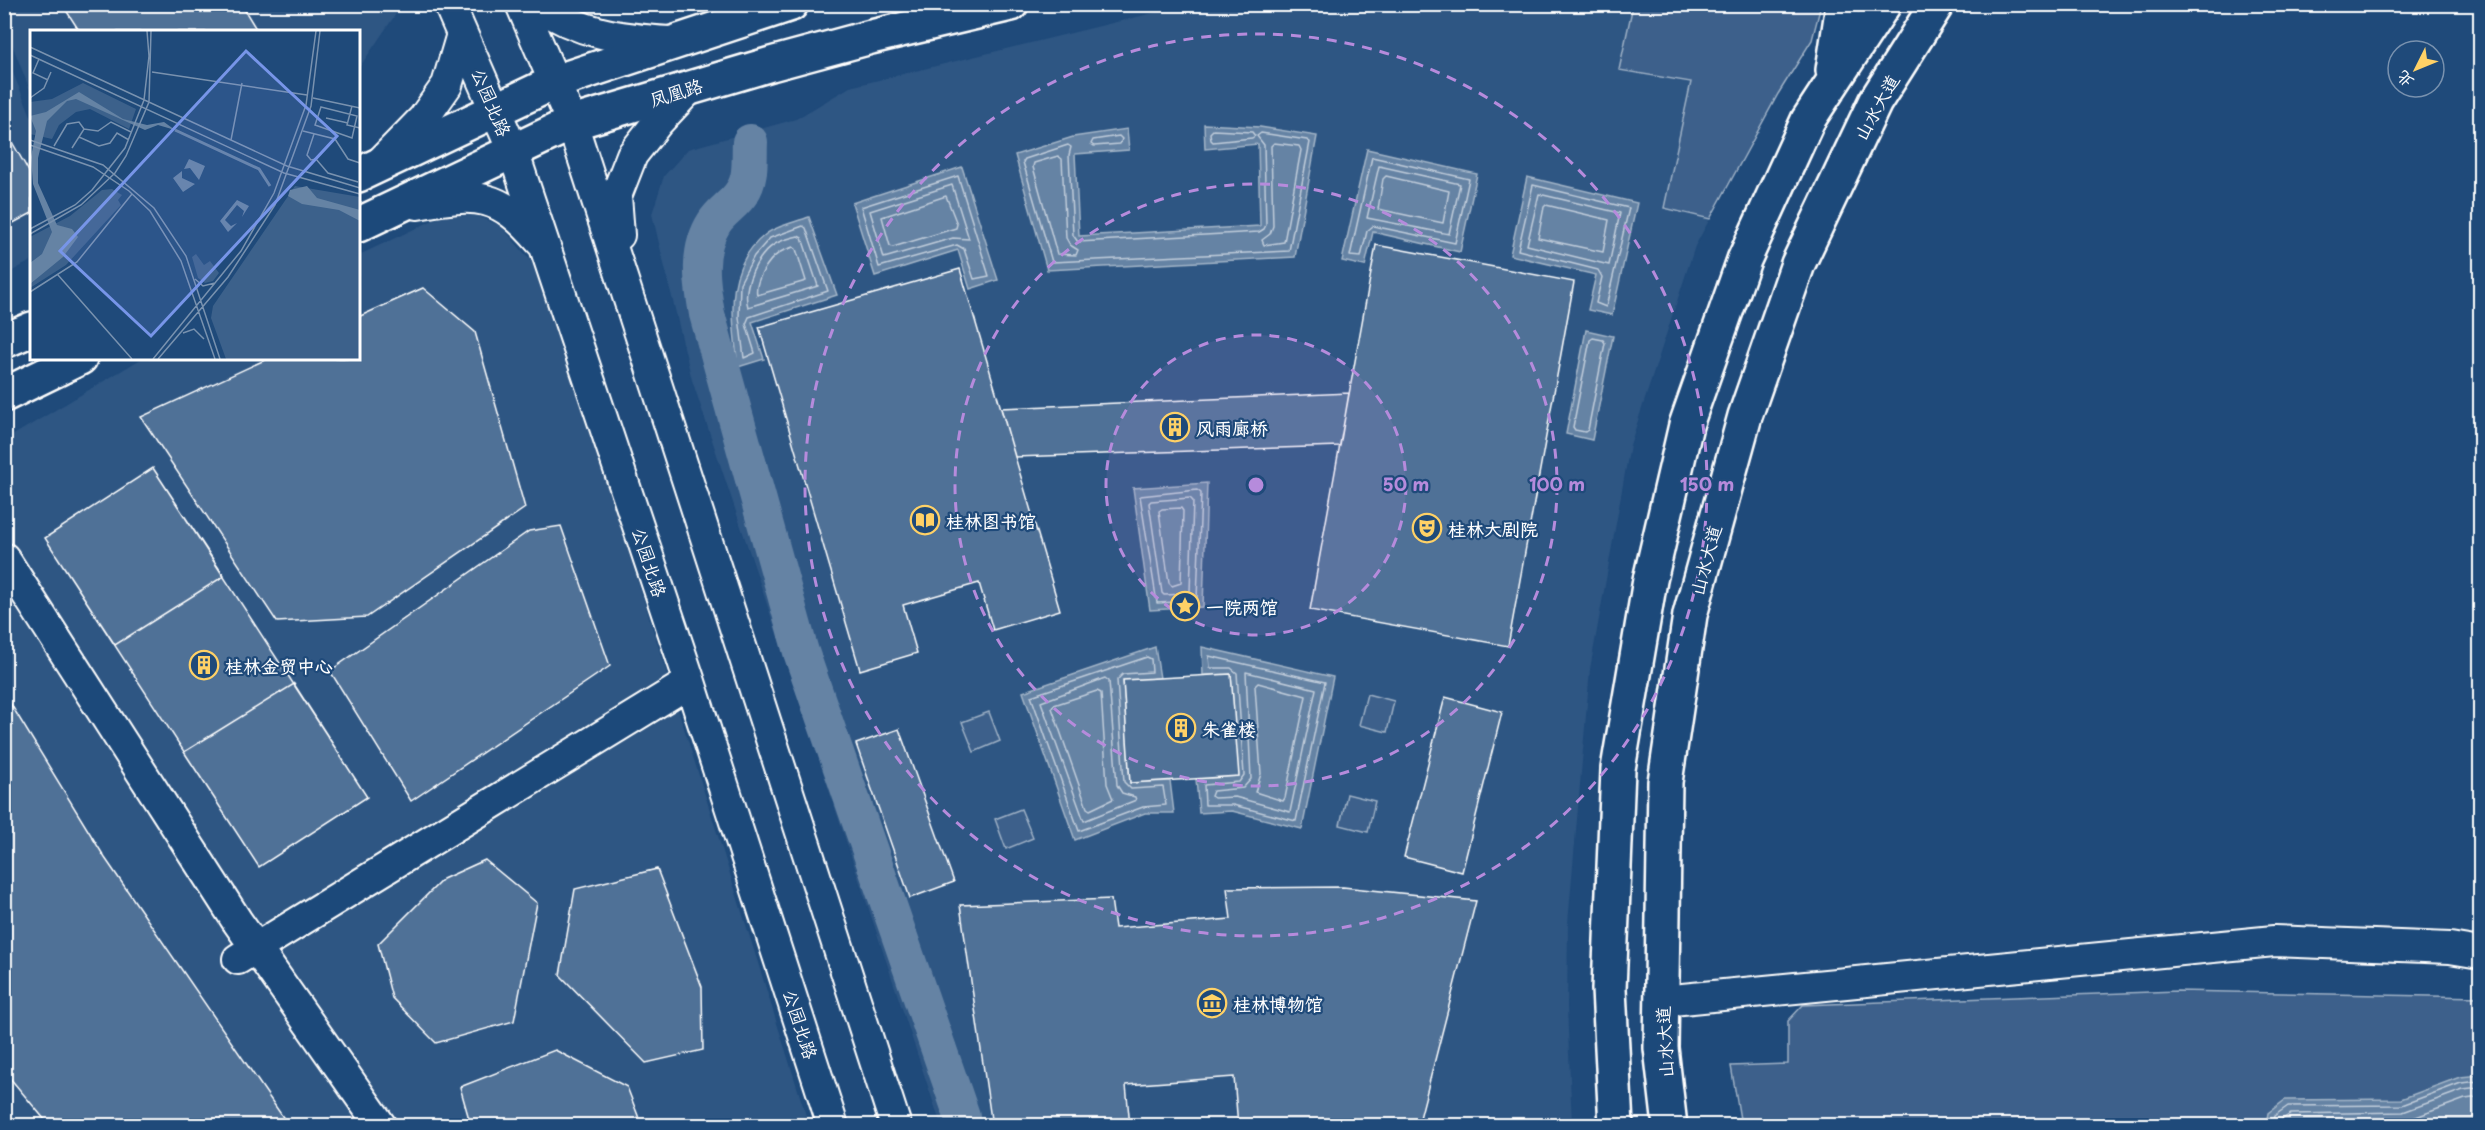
<svg xmlns="http://www.w3.org/2000/svg" width="2485" height="1130" font-family="'Playpen Sans','LXGW WenKai TC',sans-serif">
<style>
.built{fill:#2e5683}
.green{fill:#3c618b;stroke:#9eb0c5;stroke-width:1.5}
.water{fill:#6583a4;stroke:#a3b5c8;stroke-width:1.5}
.lines{fill:none;stroke-linecap:round;stroke-linejoin:round}
.shore{stroke:#c1cddb;stroke-width:1.5}
.river{stroke:#6583a4;stroke-width:36}
.building{fill:#507197;stroke:#fff;stroke-width:1.5}
.secondary-casing{stroke:#fff;stroke-width:34}
.primary-casing{stroke:#fff;stroke-width:38}
.secondary{stroke:#1f4a7a;stroke-width:30}
.primary{stroke:#1f4a7a;stroke-width:33}
.ring{fill:none;stroke:#b68bdc;stroke-width:3;stroke-dasharray:10 8}
.labels{text-anchor:middle;dominant-baseline:central;stroke-width:4.5;stroke-linejoin:round;paint-order:stroke}
.street-label{font-size:18px;fill:#fff;stroke:#1f4a7a}
.poi-label{font-size:18px;font-weight:bold;fill:#fff;stroke:#1f4a7a;text-anchor:start}
.inset-river{fill:none;stroke:#6583a4;stroke-width:3}
.inset-road{fill:none;stroke:#7992af;stroke-width:1.5}
.view{fill:#7795e8;fill-opacity:0.15;stroke:#7795e8;stroke-width:3}
.inset-edge{fill:none;stroke:#fff;stroke-width:3}
.centre{fill:#b68bdc;stroke:#1f4a7a;stroke-width:3}
.ring-label{font-size:18px;text-anchor:middle;font-weight:bold;fill:#b68bdc;stroke:#1f4a7a;stroke-width:4.5;stroke-linejoin:round;paint-order:stroke}
</style>
<rect width="100%" height="100%" fill="#1f4a7a"/>
<filter id="ink" filterUnits="userSpaceOnUse"><feTurbulence type="fractalNoise" baseFrequency=".0167" numOctaves="2"/><feDisplacementMap in="SourceGraphic" scale="12" xChannelSelector="R" yChannelSelector="G"/><feConvolveMatrix kernelMatrix="1 2 1 2 8 2 1 2 1" color-interpolation-filters="sRGB"/></filter>
<g filter="url(#ink)">
<path class="built" d="M4,5H402L359,68L358,32H32L31,93L5,26Z
M1186,5H1821L1812,40L1778,94L1695,246L1630,445L1590,669L1568,923L1567,1007L1572,1125H941L692,380L652,214L664,176L688,149L796,119L850,87Z
M4,52L32,118L31,261L5,275Z
M472,214L501,226L532,262L547,293L809,1125L5,1126V440L141,359L358,358L359,255L440,217Z"/>
<path class="green" d="M1633,5H1821L1812,40L1778,94L1710,219L1664,208L1691,82L1619,70Z
M1367,694L1394,701L1387,732L1359,725Z
M989,712L1000,741L974,752L962,722Z
M1347,794L1375,801L1368,832L1340,825Z
M1021,809L1033,838L1006,849L995,819Z
M2177,991L2480,997V1125H1741L1731,1066L1788,1064V1021L1803,1005Z"/>
<path class="water" d="M1204,124L1260,127L1317,136L1295,257L1047,270L1015,155L1073,137L1127,129L1129,150L1075,154L1079,236L1260,226L1258,144L1205,149Z
M1367,149L1477,174L1460,252L1373,232L1365,266L1342,261Z
M962,167L998,280L970,289L958,250L875,276L852,203Z
M1527,177L1637,203L1612,315L1588,310L1596,275L1510,255Z
M809,217L837,295L752,322L764,359L738,367C733,320 722,268 766,234C776,226 796,222 809,217Z
M1586,330L1613,336L1592,440L1566,434Z
M1207,483L1203,607L1150,610L1133,488Z
M1155,647L1160,678L1123,681L1130,783L1170,781L1174,813H1145L1075,840L1023,692Z
M1202,647L1333,677L1302,829L1232,811L1199,813L1196,779L1238,776L1231,674L1203,675Z
M2480,1075V1125H2266L2268,1113L2285,1100L2401,1099L2460,1077Z"/>
<g class="lines">
<path class="shore" d="M1213,130L1252,132L1255,136L1252,138L1213,142L1211,140L1210,133Z
M1261,133L1307,140L1310,142L1289,251L1052,262L1023,162L1025,159L1068,145L1071,147L1069,155L1073,235L1078,242L1259,232L1264,229L1266,225L1264,145L1257,136Z
M1119,136L1122,139L1120,144L1094,146L1091,144L1093,140Z
M1274,143L1299,146L1301,150L1284,242L1264,245L1262,240L1270,234L1273,226L1271,146Z
M1058,156L1062,159L1066,238L1070,245L1078,250L1076,255L1057,254L1033,167L1034,163Z
M1372,157L1469,179L1455,243L1373,226L1367,231L1361,257L1350,256Z
M1379,166L1460,184L1449,234L1367,218Z
M958,176L989,276L974,279L964,249L957,245L879,267L861,207Z
M1386,176L1449,191L1443,223L1378,209L1383,179Z
M952,185L969,239L953,238L884,258L870,211Z
M1533,185L1629,208L1606,307L1596,303L1602,277L1598,270L1518,250Z
M1539,194L1620,213L1609,265L1527,245Z
M946,196L957,224L956,228L893,247L890,246L882,217Z
M1546,205L1609,220L1603,252L1538,238L1544,207Z
M803,226L806,228L828,291L749,317L746,324L755,353L744,358L739,317L740,283L754,256L770,238Z
M798,236L802,238L818,286L748,307C742,287 757,255 775,244C782,240 791,238 798,236Z
M793,247L796,249L806,281L757,295C754,282 768,260 779,253C783,250 789,249 793,247Z
M1593,338L1603,340L1605,343L1588,430L1585,432L1575,430L1573,427L1590,340Z
M1197,490L1201,493L1197,599L1194,601L1157,603L1140,496Z
M1190,498L1193,501L1190,592L1187,594L1164,595L1162,593L1149,503L1151,501Z
M1181,508L1183,511L1181,583L1172,586L1169,583L1159,511L1162,509Z
M1209,656L1325,682L1296,821L1233,805H1205L1204,785L1239,782L1244,775L1237,673L1231,668H1210Z
M1147,657L1151,659L1152,672L1123,674L1117,680L1124,782L1131,789L1163,787L1166,805L1143,807L1079,831L1031,696Z
M1246,672L1316,689L1290,812L1235,797L1214,798L1211,796L1213,791L1243,788L1251,779Z
M1105,678L1109,681L1117,785L1122,793L1135,797L1136,800L1084,821L1041,702Z
M1258,683L1306,696L1285,798L1283,801L1255,792L1261,774L1255,686Z
M1097,691L1101,693L1107,784L1113,799L1090,810L1087,808L1052,708L1054,705Z
M2272,1126L2274,1116L2288,1106L2402,1105L2461,1083L2480,1081
M2280,1126L2281,1120L2291,1114L2403,1112L2463,1090L2480,1088
M2289,1126L2294,1123L2405,1121L2465,1099L2480,1097"/>
<path class="river" d="M750,142C749,158 752,178 742,192C735,204 721,211 714,223C696,251 702,284 707,314L801,652L962,1116"/>
</g>
<path class="building" d="M62,4H241L258,32H80Z
M4,128L32,177V213L4,228Z
M1376,245L1574,282L1508,646L1310,610Z
M960,269L1060,610L993,630L979,583L903,605L917,653L860,670L759,327Z
M423,288L475,332L525,508L367,617L277,622L141,417L269,358H358V317Z
M1349,393L1340,446L1015,457L1001,408Z
M153,468L367,797L259,867L45,538Z
M153,468L224,576L115,645L45,538Z
M561,526L610,666L411,801L330,671L529,531Z
M1231,674L1239,776L1130,783L1123,680Z
M294,684L367,797L259,867L184,752Z
M4,693L105,858L289,1126H50L4,1071Z
M1445,697L1502,712L1462,872L1404,857Z
M899,729L954,882L910,898L856,744Z
M485,860L537,903L514,1021L436,1043L392,998L378,944L443,879Z
M657,869L702,987L703,1050L646,1063L560,975L575,889Z
M1343,887L1476,901L1418,1126H1238L1234,1077L1126,1085L1130,1126H992L960,905L1111,899L1115,928L1231,919L1227,888Z
M555,1050L627,1087L642,1126H471L460,1087Z"/>
<g class="lines">
<g class="secondary-casing">
<path id="secondary" d="M449,4L513,151L690,682L833,1126
M521,4L572,123L896,1126
M536,4C579,33 620,39 670,42
M382,161L423,119L447,85L462,34
M417,204C478,193 498,192 541,242
M619,235L616,196L632,155L658,122L691,87
M4,558L237,921L381,1126
M238,959L690,682
M1662,1001L2274,941L2450,948L2480,953"/>
</g>
<g class="primary-casing">
<path id="primary" d="M1833,70L1843,4
M358,175L555,82L791,4
M358,225L572,123L771,64L871,37L1011,4
M4,341L32,329
M4,395L80,358
M1616,1126L1609,989L1618,769L1650,580L1686,425L1744,260L1808,120L1884,4
M1670,1126L1661,1048L1665,782L1690,615L1745,416L1798,264L1875,102L1937,4"/>
</g>
<use href="#secondary" class="secondary"/>
<use href="#primary" class="primary"/>
</g>
</g>
<circle cx="1256" cy="485" r="150" fill="#b68bdc" fill-opacity=".12"/>
<g class="ring">
<circle cx="1256" cy="485" r="150"/>
<circle cx="1256" cy="485" r="301"/>
<circle cx="1256" cy="485" r="451"/>
</g>
<defs>
<g id="building-ring" transform="scale(1.5)"><circle r="9.5" fill="#1f4a7a" stroke="#ffd166" stroke-width="1.5"/><path d="M-4-6H4V6H1V3H-1V6H-4ZM-2.5-4.3h1.7v1.8h-1.7ZM.8-4.3h1.7v1.8H.8ZM-2.5-1h1.7V.8h-1.7ZM.8-1h1.7V.8H.8Z" fill="#ffd166"/></g>
<g id="library-ring" transform="scale(1.5)"><circle r="9.5" fill="#1f4a7a" stroke="#ffd166" stroke-width="1.5"/><path d="M-6-4Q-3-5.5-.7-3.5V5Q-3 3-6 4ZM6-4Q3-5.5 .7-3.5V5Q3 3 6 4Z" fill="#ffd166"/></g>
<g id="theatre-ring" transform="scale(1.5)"><circle r="9.5" fill="#1f4a7a" stroke="#ffd166" stroke-width="1.5"/><path d="M-5-5.5Q0-4 5-5.5V0Q5 5 0 6Q-5 5-5 0ZM-3.3-2.5H-1v1.5H-3.3ZM1-2.5H3.3v1.5H1ZM-2.8 1Q0 5.5 2.8 1Z" fill="#ffd166"/></g>
<g id="sight-ring" transform="scale(1.5)"><circle r="9.5" fill="#1f4a7a" stroke="#ffd166" stroke-width="1.5"/><path d="M0-6L1.8-2.2L6-1.7L2.9 1.2L3.7 5.4L0 3.3L-3.7 5.4L-2.9 1.2L-6-1.7L-1.8-2.2Z" fill="#ffd166"/></g>
<g id="museum-ring" transform="scale(1.5)"><circle r="9.5" fill="#1f4a7a" stroke="#ffd166" stroke-width="1.5"/><path d="M0-6L6-3V-2H-6V-3ZM-5-1h2V3h-2ZM-1-1h2V3h-2ZM3-1h2V3H3ZM-6 4H6V6H-6Z" fill="#ffd166"/></g>
</defs>
<g fill-rule="evenodd">
<use href="#building-ring" x="1175" y="427"/>
<use href="#library-ring" x="925" y="520"/>
<use href="#theatre-ring" x="1427" y="528"/>
<use href="#sight-ring" x="1185" y="606"/>
<use href="#building-ring" x="204" y="665"/>
<use href="#building-ring" x="1181" y="728"/>
<use href="#museum-ring" x="1212" y="1003"/>
</g>
<g class="labels">
<g class="street-label">
<text transform="translate(676 92) rotate(-17)">凤凰路</text>
<text transform="translate(492 102) rotate(67)">公园北路</text>
<text transform="translate(1876 107) rotate(-61)">山水大道</text>
<text transform="translate(1705 560) rotate(-75)">山水大道</text>
<text transform="translate(650 562) rotate(72)">公园北路</text>
<text transform="translate(801 1024) rotate(72)">公园北路</text>
<text transform="translate(1664 1042) rotate(-93)">山水大道</text>
</g>
<g class="poi-label">
<text x="1196" y="427">风雨廊桥</text>
<text x="946" y="520">桂林图书馆</text>
<text x="1448" y="528">桂林大剧院</text>
<text x="1206" y="606">一院两馆</text>
<text x="225" y="665">桂林金贸中心</text>
<text x="1202" y="728">朱雀楼</text>
<text x="1233" y="1003">桂林博物馆</text>
</g>
</g>
<g transform="translate(30 30)">
<rect width="330" height="330" fill="#1f4a7a"/>
<path d="M53,53L106,79L99,99L60,79L46,82L29,95L22,109L0,104V72L22,69ZM265,156L330,167V329H196L181,288L183,276ZM82,159L92,165L88,170L91,175L36,235L0,258V207L40,186L72,160ZM166,224L174,235L180,231L189,243L183,251L175,253L168,248L162,227Z" fill="#3c618b"/>
<path d="M49,62L93,89L117,95L134,92L145,100L128,95L115,100L46,69L37,71L17,91L8,128V153L27,195L42,199L48,207L33,227L0,254V233L12,224L22,202L3,154L1,127L6,101L0,86L16,82ZM159,129L175,136L169,150L160,138L154,139ZM152,141V148L165,154L153,162L143,148ZM277,156L287,168L330,180V191L309,180L272,174L258,166L260,160ZM207,170L219,176L212,187L214,181L207,175L195,190L201,196L207,193L198,202L190,191Z" fill="#6583a4"/>
<path class="inset-river" d="M145,100L229,139L240,156"/>
<path class="inset-road" d="M0,17L257,136L330,158M0,25L254,143L330,164M9,29L3,43L18,50M122,42L277,65M0,68L14,58L21,42M283,68L330,78M322,76L317,95L330,98M291,77L327,86L322,108L285,95ZM296,88L318,93M273,101L305,109L318,129L330,133M284,104L277,125L281,130L286,129L298,143L328,152M49,107L69,116L80,113L87,103L99,110M0,110L73,135L124,178L156,226L190,329M201,110L212,53M0,115L63,137L99,161L120,181L151,231L185,329M24,116L37,94L49,92L54,99M42,118L54,99L68,101L81,92L101,102M0,199L45,175L62,160L95,118L114,70L119,26L117,1M0,204L51,175L85,143L96,126L119,72L121,1M28,245L102,329M165,249L173,256L185,253M0,262L47,232L102,164M153,303L164,299L174,309M123,329L211,221L244,163L276,75L286,1M128,329L198,247L245,175L281,76L290,1"/>
<path class="view" d="M216,21L307,106L121,306L30,221Z"/>
<rect width="330" height="330" class="inset-edge"/>
</g>
<circle cx="1256" cy="485" r="9" class="centre"/>
<g class="ring-label">
<text x="1406" y="491">50 m</text>
<text x="1557" y="491">100 m</text>
<text x="1707" y="491">150 m</text>
</g>
<rect width="2485" height="1130" fill="none" stroke="#1f4a7a" stroke-width="24"/>
<rect x="12" y="12" width="2461" height="1106" fill="none" stroke="#fff" stroke-width="2" filter="url(#ink)"/>
<g transform="translate(2416 69) rotate(227)"><circle r="28" fill="#1f4a7a" stroke="#7992af" stroke-width="1.5"/>
<path d="M0-4.5L10 22L0 15L-10 22Z" fill="#ffd166"/>
<text y="-9" font-size="16" font-weight="bold" text-anchor="middle" fill="#ffffff">北</text>
</g>
</svg>
